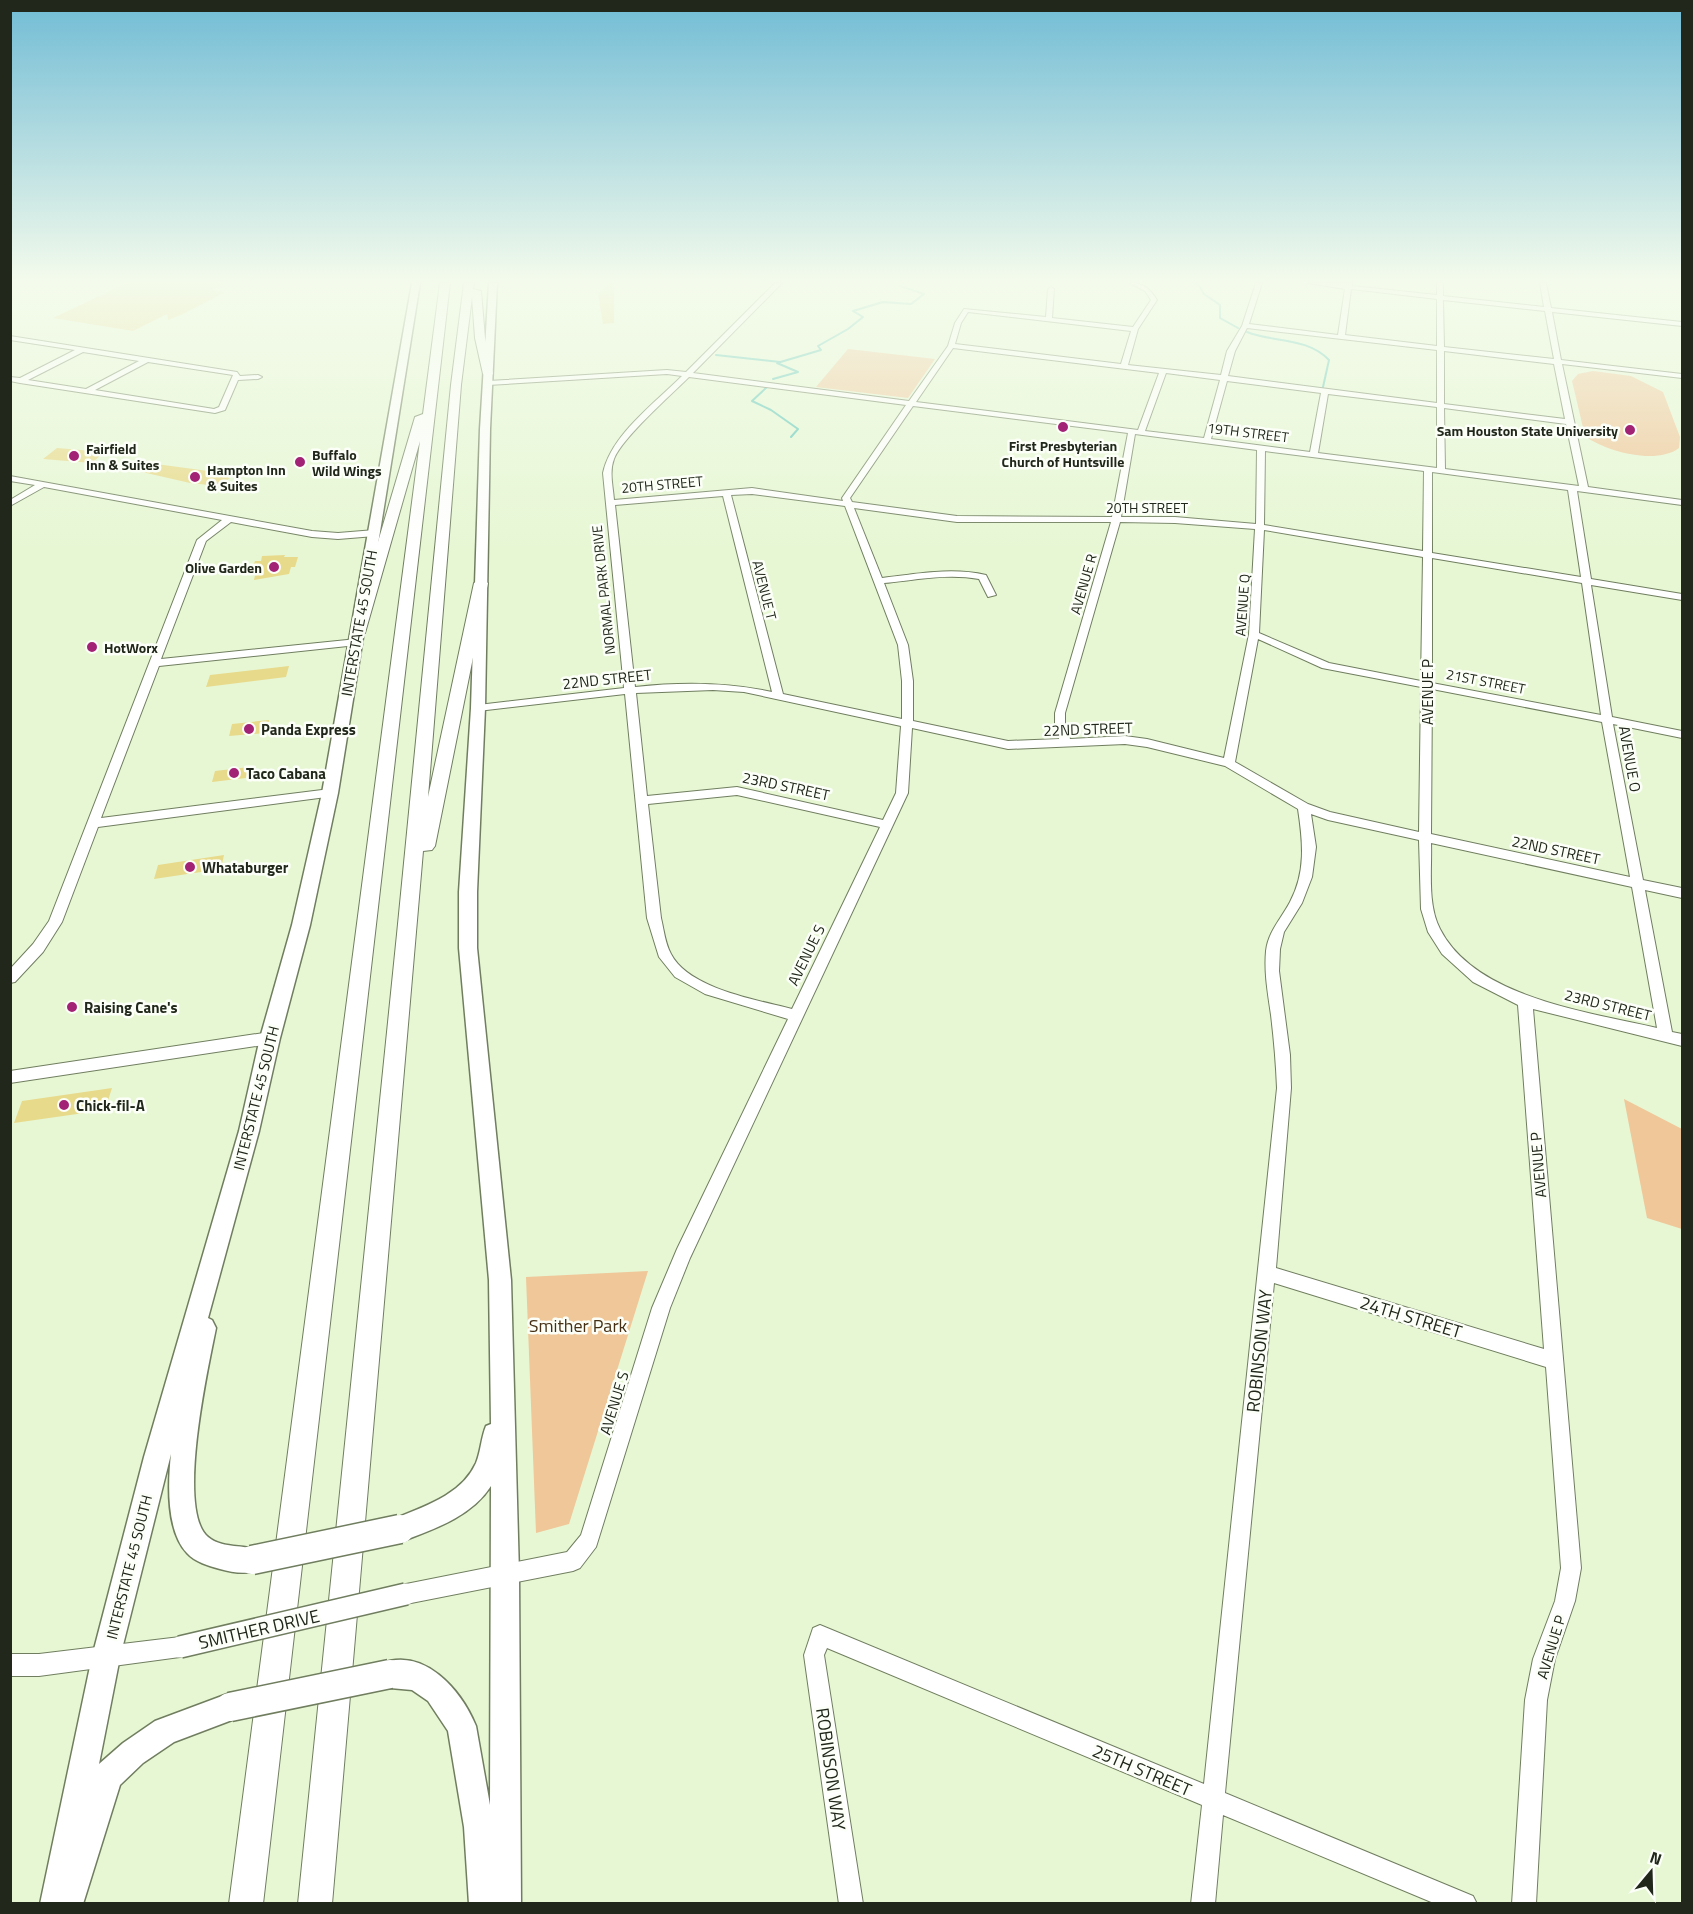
<svg xmlns="http://www.w3.org/2000/svg" width="1693" height="1914" font-family="'Titillium Web',sans-serif">
<style>
.green{fill:#efc799}
.lines{fill:none;stroke-linecap:round;stroke-linejoin:round}
.stream{stroke:#5ec7b9;stroke-width:2}
.building{fill:#e8da8b}
.minor-casing{stroke:#707e5f;stroke-width:2}
.major-casing{stroke:#707e5f;stroke-width:3}
.highway-casing{stroke:#707e5f;stroke-width:2}
.minor{fill:#fff;fill-rule:evenodd}
.major{fill:#fff;fill-rule:evenodd}
.highway{fill:#fff;fill-rule:evenodd}
.minor-bridge-casing{stroke:#707e5f;stroke-width:24;stroke-linecap:butt}
.major-bridge-casing{stroke:#707e5f;stroke-width:31;stroke-linecap:butt}
.minor-bridge{stroke:#fff;stroke-width:21}
.major-bridge{stroke:#fff;stroke-width:28}
.poi-dot{fill:#a22376;stroke:#fcfff8;stroke-width:2}
.labels{text-anchor:middle;dominant-baseline:central;stroke-width:5;stroke-linejoin:round;paint-order:stroke}
.far-poi-label{font-size:14px;font-weight:bold;fill:#21271a;stroke:#fcfff8;text-anchor:start}
.far-street-label{font-size:14px;fill:#21271a;stroke:#fcfff8}
.street-label{font-size:15px;fill:#21271a;stroke:#fcfff8}
.poi-label{font-size:15px;font-weight:bold;fill:#21271a;stroke:#fcfff8;text-anchor:start}
.near-street-label{font-size:18px;fill:#21271a;stroke:#fcfff8}
.near-park-label{font-size:18px;fill:#463015;stroke:#fcfff8}
</style>
<rect width="100%" height="100%" fill="#e7f7d4"/>
<path class="green" d="M848,349L935,359L908,398L816,387Z
M1593,371L1631,376L1663,392L1680,437L1679,448C1657,465 1606,452 1585,436L1572,381L1578,374Z
M1624,1099L1682,1129V1229L1647,1218Z
M648,1271L569,1524L536,1533L526,1277Z"/>
<g class="lines">
<path class="stream" d="M1193,283L1198,284L1204,294L1220,305V318L1238,328
M1247,332C1275,343 1307,337 1329,360L1323,387
M716,355L780,362
M773,379L798,372L777,363L821,350L818,346L848,329L863,317L853,311L883,302L911,304L924,294L900,286L904,283
M767,387L752,401L771,410L798,429L791,437"/>
</g>
<path class="building" d="M127,283H227L212,290L225,292L183,314L168,320L167,314L133,331L53,318Z
M609,283H614V323L603,324L598,294Z
M57,448L81,450L103,453L92,463L43,459Z
M156,464L208,471L230,478L218,486L190,483L142,472Z
M285,555L284,557H298L295,567H291L289,574L254,580L255,575H250L255,561H261L262,556Z
M289,666L286,677L206,687L210,675Z
M269,720L267,733L229,736L232,724Z
M249,767L246,778L212,782L215,771Z
M224,855L221,869L154,879L158,865Z
M112,1088L105,1110L14,1123L22,1101Z"/>
<g class="lines">
<g class="minor-casing">
<path id="minor" d="M775,283H782L693,373L909,401L948,346L955,323L964,309L1046,317L1048,289L1051,287L1054,289L1052,318L1133,327L1151,300L1145,291L1130,283C1144,283 1150,289 1157,300L1138,329L1128,365L1221,375L1227,351L1242,326L1256,283H1262L1249,324L1338,335L1345,289L1308,283H1352V286L1437,295V283H1443V296L1544,307L1540,283H1546L1551,308L1682,322V326L1552,312L1561,360L1682,374V378L1562,364L1588,487L1682,500V505L1577,491L1591,579L1682,594V600L1591,585L1612,717L1682,731V738L1613,724L1643,880L1682,888V898L1645,890L1672,1032L1682,1034V1046L1533,1009L1581,1568L1575,1601L1555,1659L1547,1700L1536,1904H1512L1525,1700L1533,1659L1555,1601L1561,1568L1546,1367L1274,1283L1225,1793L1473,1896L1477,1904H1436L1223,1815L1215,1904H1191L1202,1805L827,1648L824,1655L863,1904H839L804,1655L813,1628L820,1625L1204,1784L1277,1088C1276,1063 1274,1040 1271,1015C1268,994 1264,973 1266,951C1268,932 1281,919 1290,902C1306,872 1303,842 1298,809L1225,766L1147,747L1125,744L1008,749L912,728L908,793L690,1258L670,1308L596,1547L580,1568L573,1571L406,1604L399,1601L396,1594L399,1587L406,1584L567,1552L581,1535L652,1308L677,1249L788,1019L705,994L675,977L659,957L647,918L625,694L478,711L473,708L478,705L624,688L603,473C611,435 655,403 682,376L667,374L488,385L484,383L488,381L667,370L686,372ZM1351,289L1437,299V346L1345,335ZM1443,300L1545,311L1554,359L1444,347ZM968,312L1131,331L1121,364L955,344L961,323ZM1247,328L1437,350V403L1228,376L1235,351ZM953,348L1159,373L1138,430L916,402ZM1444,351L1554,364L1565,419L1444,404ZM1166,373L1220,380L1204,438L1145,431ZM689,377L906,405L842,498L843,501L752,488L614,500C613,486 609,472 614,459C621,439 672,394 689,377ZM1227,381L1321,393L1310,452L1211,439ZM1328,394L1437,407V468L1318,453ZM913,406L1128,433L1112,517L957,516L852,502L850,498ZM1444,408L1566,424L1579,486L1445,469ZM1135,434L1257,450L1256,524L1175,517H1121ZM1265,451L1424,471L1423,551L1264,525ZM1432,472L1568,490L1581,577L1432,553ZM752,494L845,506L898,645L902,681V719L783,694L731,495ZM723,496L772,692C727,682 680,682 635,687L615,505ZM854,508L957,522H1111L1055,713V723L1059,739L1008,741L913,721V681L908,645L884,583C916,580 947,573 979,579L988,597L996,595L986,575C951,567 917,574 882,578ZM1120,522L1175,523L1255,529L1249,634L1224,758L1147,739L1125,736L1070,739L1065,723V713ZM1264,530L1423,557L1421,681L1329,663L1259,633ZM1432,558L1582,583L1601,715L1432,683ZM1258,639L1322,668L1421,687L1419,832L1330,812L1308,804L1235,762ZM1432,689L1602,722L1630,877L1431,834ZM713,690L744,692L901,726L896,793L883,820L737,787L647,796L636,693ZM737,795L880,827L792,1009C758,1000 689,989 671,954C665,943 664,930 661,918L648,804ZM1311,814L1328,820L1419,840L1421,909L1428,932L1442,954L1473,982L1518,1005L1544,1349L1276,1268L1291,1088L1290,1055L1279,971L1280,949L1284,932L1302,903L1312,877L1316,847ZM1431,843L1632,887L1657,1028C1589,1012 1475,998 1440,929C1427,904 1432,869 1431,843Z
M10,336L237,372L240,376L258,375L262,377L258,379L238,380L225,410L215,413L20,383L10,381V377L20,378L75,350L10,340ZM83,352L139,361L86,389L28,380ZM148,362L233,375L219,407L214,409L95,390Z
M10,476L312,531L338,533L375,530L379,533L375,536L338,539L312,537L231,522L206,541L161,659L357,639L362,642L357,645L159,666L101,818L330,789L334,790L336,793L334,796L98,827L62,922L43,952L15,982L10,983V969L33,944L49,921L197,540L222,520L44,487L10,506V500L35,485L10,481Z
M270,1032L275,1034L277,1038L275,1042L270,1044L10,1083V1071Z
M180,1637L187,1640L190,1647L187,1654L180,1657L39,1676H10V1654H39Z"/>
</g>
<g class="major-casing">
<path id="major" d="M412,283H420L338,793L310,925L280,1038L259,1131L208,1318L212,1320L216,1328C208,1368 176,1510 208,1537C222,1549 245,1544 261,1551L265,1560L261,1569C248,1575 234,1573 220,1569C209,1566 195,1562 187,1553C166,1531 168,1482 171,1454L120,1657L99,1764L123,1743L155,1721L230,1693L240,1697L244,1707L240,1717L174,1742L143,1763L120,1785L83,1904H40L92,1657L144,1457L239,1131L260,1038L292,925L322,793Z
M489,283H497L490,429L485,708L477,892V948L511,1280L519,1574L521,1904H469L464,1827L448,1731L428,1701L412,1690L390,1688L380,1684L376,1674L380,1664C424,1646 461,1690 476,1726L490,1805L491,1486C471,1517 434,1529 400,1542L391,1538L387,1529L391,1520C422,1507 461,1496 476,1463C481,1451 481,1438 486,1426L491,1424L489,1280L459,948V892L471,708L480,429Z"/>
</g>
<g class="highway-casing">
<path id="highway" d="M440,283H450L263,1904H229L420,441L365,633L358,637L351,633L415,417L423,414Z
M464,283H474L473,289L481,291L485,338L493,374L488,377L483,374L475,338L472,297L461,385L428,797L474,583L481,579L488,583L435,846L432,850L423,851L332,1904H298L397,934L451,385Z"/>
</g>
<use href="#minor" class="minor"/>
<use href="#major" class="major"/>
<use href="#highway" class="highway"/>
<g class="minor-bridge-casing">
<path id="minor-bridge" d="M180,1647L406,1594"/>
</g>
<g class="major-bridge-casing">
<path id="major-bridge" d="M252,1560L400,1529
M230,1707L390,1674"/>
</g>
<use href="#minor-bridge" class="minor-bridge"/>
<use href="#major-bridge" class="major-bridge"/>
</g>
<linearGradient id="sky" x2="0" y2="1"><stop stop-color="#71bcd5"/><stop offset="0.51" stop-color="#f4fbec"/><stop offset="1" stop-color="#f4fbec" stop-opacity="0"/></linearGradient>
<rect width="1693" height="551" fill="url(#sky)"/>
<g class="poi-dot">
<circle cx="1063" cy="427" r="6"/>
<circle cx="1630" cy="430" r="6"/>
<circle cx="74" cy="456" r="6"/>
<circle cx="300" cy="462" r="6"/>
<circle cx="195" cy="477" r="6"/>
<circle cx="274" cy="567" r="6"/>
<circle cx="92" cy="647" r="6"/>
<circle cx="249" cy="729" r="6"/>
<circle cx="234" cy="773" r="6"/>
<circle cx="190" cy="867" r="6"/>
<circle cx="72" cy="1007" r="6"/>
<circle cx="64" cy="1105" r="6"/>
</g>
<g class="labels">
<g class="far-poi-label">
<text x="1618" y="430" text-anchor="end">Sam Houston State University</text>
<text x="1063" y="445" text-anchor="middle">First Presbyterian<tspan x="1063" dy="16">Church of Huntsville</tspan></text>
<text x="86" y="448">Fairfield<tspan x="86" dy="16">Inn &amp; Suites</tspan></text>
<text x="312" y="454">Buffalo<tspan x="312" dy="16">Wild Wings</tspan></text>
<text x="207" y="469">Hampton Inn<tspan x="207" dy="16">&amp; Suites</tspan></text>
<text x="262" y="567" text-anchor="end">Olive Garden</text>
<text x="104" y="647">HotWorx</text>
</g>
<g class="far-street-label">
<text transform="translate(1248 432) rotate(7)">19TH STREET</text>
<text transform="translate(662 484) rotate(-5)">20TH STREET</text>
<text x="1147" y="507">20TH STREET</text>
<text transform="translate(1083 584) rotate(-74)">AVENUE R</text>
<text transform="translate(603 590) rotate(-96)">NORMAL PARK DRIVE</text>
<text transform="translate(765 590) rotate(76)">AVENUE T</text>
<text transform="translate(1242 605) rotate(-86)">AVENUE Q</text>
<text transform="translate(1486 681) rotate(11)">21ST STREET</text>
</g>
<g class="street-label">
<text transform="translate(359 623) rotate(-80)">INTERSTATE 45 SOUTH</text>
<text transform="translate(607 679) rotate(-6)">22ND STREET</text>
<text transform="translate(1427 692) rotate(-90)">AVENUE P</text>
<text transform="translate(1088 729) rotate(-2)">22ND STREET</text>
<text transform="translate(1630 759) rotate(80)">AVENUE O</text>
<text transform="translate(786 786) rotate(12)">23RD STREET</text>
<text transform="translate(1556 850) rotate(12)">22ND STREET</text>
<text transform="translate(806 955) rotate(-64)">AVENUE S</text>
<text transform="translate(1608 1005) rotate(14)">23RD STREET</text>
<text transform="translate(256 1098) rotate(-76)">INTERSTATE 45 SOUTH</text>
<text transform="translate(1538 1165) rotate(-95)">AVENUE P</text>
<text transform="translate(614 1403) rotate(-73)">AVENUE S</text>
<text transform="translate(129 1567) rotate(-76)">INTERSTATE 45 SOUTH</text>
<text transform="translate(1551 1647) rotate(-73)">AVENUE P</text>
</g>
<g class="poi-label">
<text x="261" y="729">Panda Express</text>
<text x="246" y="773">Taco Cabana</text>
<text x="202" y="867">Whataburger</text>
<text x="84" y="1007">Raising Cane's</text>
<text x="76" y="1105">Chick-fil-A</text>
</g>
<g class="near-street-label">
<text transform="translate(1411 1317) rotate(17)">24TH STREET</text>
<text transform="translate(1259 1351) rotate(-84)">ROBINSON WAY</text>
<text transform="translate(259 1629) rotate(-13)">SMITHER DRIVE</text>
<text transform="translate(831 1769) rotate(82)">ROBINSON WAY</text>
<text transform="translate(1142 1770) rotate(23)">25TH STREET</text>
</g>
<g class="near-park-label">
<text x="578" y="1325">Smither Park</text>
</g>
</g>
<rect width="1693" height="1914" fill="none" stroke="#21271a" stroke-width="24"/>
<g transform="translate(1651 1872) rotate(19)" stroke="#fcfff8" stroke-width="4.5" paint-order="stroke">
<path d="M0-4.5L10 22L0 15L-10 22Z" fill="#21271a"/>
<text y="-9" font-size="16" font-weight="bold" text-anchor="middle" fill="#21271a">N</text>
</g>
</svg>
